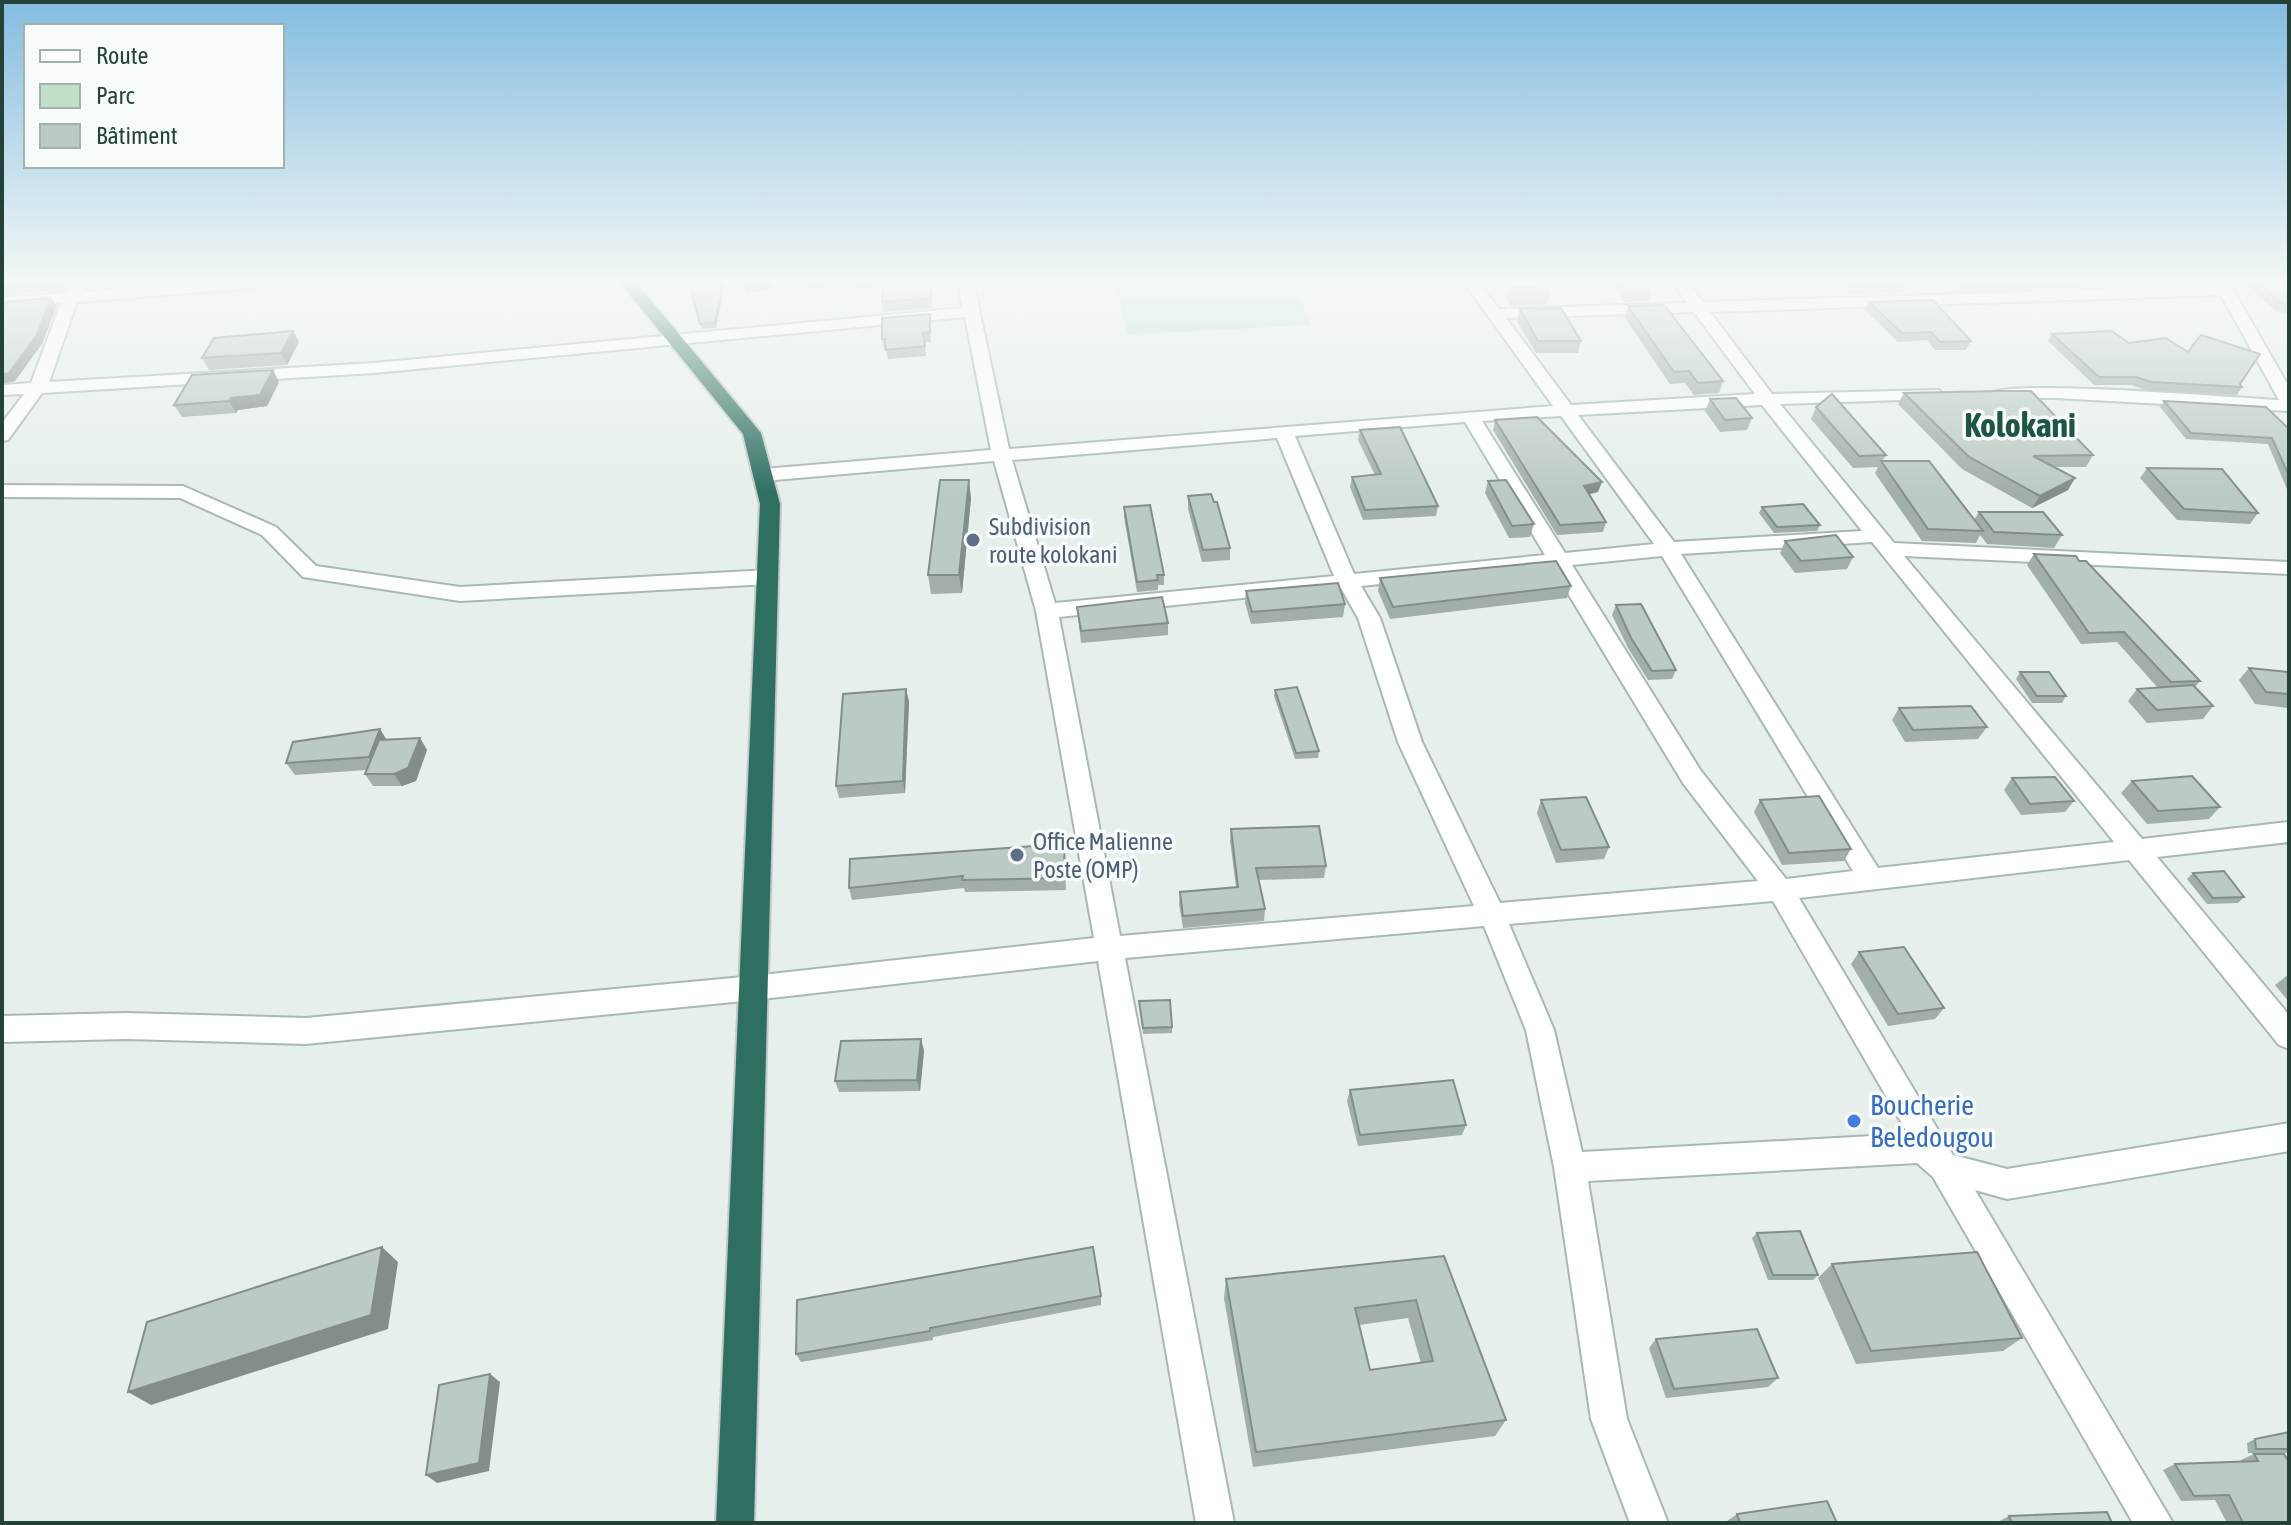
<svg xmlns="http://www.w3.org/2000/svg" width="2291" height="1525" font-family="'Asap Condensed',sans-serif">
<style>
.green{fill:#bfe0c8}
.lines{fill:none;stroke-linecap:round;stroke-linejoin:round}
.minor-casing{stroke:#a8b8b2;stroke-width:4}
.highway-casing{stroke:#c2cac8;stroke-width:4}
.minor{fill:#fff;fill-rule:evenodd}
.highway{fill:#2f6f62;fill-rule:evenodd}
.wall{fill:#a1aea9;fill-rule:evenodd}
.shaded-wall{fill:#838d89}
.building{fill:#bbcac4;stroke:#838d89;stroke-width:2;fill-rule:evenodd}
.service-dot{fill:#5c6f8a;stroke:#f7fbf9;stroke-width:3}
.shop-dot{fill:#3f7fe0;stroke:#f7fbf9;stroke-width:3}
.labels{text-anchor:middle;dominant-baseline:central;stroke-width:7;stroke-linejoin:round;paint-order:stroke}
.service-label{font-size:24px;fill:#4e5e75;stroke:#f7fbf9;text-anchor:start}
.near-shop-label{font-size:28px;fill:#366cbe;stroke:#f7fbf9;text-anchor:start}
.far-town-label{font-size:34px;font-weight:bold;fill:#1f5548;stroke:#f7fbf9}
</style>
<rect width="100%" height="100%" fill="#e6efeb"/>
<path class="green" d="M1115,281H1293L1311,325L1127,335Z"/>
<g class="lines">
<g class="minor-casing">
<path id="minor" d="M78,281L86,286L82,292L222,281H283L275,286L77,302L49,382L374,363L963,308L958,281H973L1009,449L1553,406L1463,281H1478L1499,309L1687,303L1672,281H1687L1703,302L2216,286L2214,281H2228L2289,387V411L2056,398H2002L1993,393C2008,379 2242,398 2279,400L2221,295L1710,312L1772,394L1939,390L1942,394L1933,399L1780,404L1894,543L2289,562V574L1904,556L2142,839L2289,822V842L2157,857L2289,1015V1049L2279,1045L2129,860L1799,898L1953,1155L2007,1169L2289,1123V1151L2007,1199L1975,1190L2173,1523H2133L1933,1177L1917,1163L1588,1181L1627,1419L1668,1523H1630L1591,1419L1554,1167L1526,1030L1484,926L1125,958L1234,1523H1196L1098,961L754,1000L306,1044L126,1039L2,1042V1016L126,1013L306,1018L754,976L1094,938L1036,611L994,461L763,481L754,475L763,469L991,450L965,317L374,373L42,393L8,440L2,441V423L24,394L2,395V385L31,383L61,303L2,308V298L66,293L72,283ZM1694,312L1755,394L1571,405L1506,318ZM1762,405L1862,531L1674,542L1578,415ZM1561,416L1654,544L1565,553L1482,421ZM1465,422L1545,555L1354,574L1295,436ZM1277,438L1334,576L1055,603L1012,460ZM1872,542L2114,842L1878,868L1681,554ZM1662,556L1853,871L1786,879L1701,771L1572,565ZM1552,567L1683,783L1758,881L1500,903L1422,742L1380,618L1361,586ZM1341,588L1358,618L1398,742L1474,906L1120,936L1059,617ZM1773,901L1908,1134L1582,1152L1554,1030L1509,924Z
M2,485L183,486L276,527L316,566L460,587L767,570L777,577L767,584L460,601L303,577L262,535L180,498L2,497Z"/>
</g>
<g class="highway-casing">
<path id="highway" d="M619,281H635L761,433L780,504L754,1523H716L760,504L743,434Z"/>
</g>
<use href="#minor" class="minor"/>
<use href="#highway" class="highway"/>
</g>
<path class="wall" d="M2,281H71H69L64,290L2,295Z
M804,281H932V308L884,312L882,302L883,286L853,289L852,284L806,288Z
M1610,281H1643L1651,293L1649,301L1624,302Z
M1844,281H1903L1906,284L1902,293L1850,294L1841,286Z
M1949,281H2104L2100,287L1959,291Z
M2243,281H2289V313L2277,312Z
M723,282L724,287L716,328L702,329L690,287Z
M1509,288L1550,293L1547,304L1510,306L1507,299Z
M1869,302L1971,341L1966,350H1935L1927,340L1898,342L1865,310Z
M1628,306L1723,381L1719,393L1694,395L1685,383L1670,384L1625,318Z
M1520,309L1581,341L1578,353H1536L1517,321Z
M930,314L931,342H925L926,356L888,359L886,349H884L882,339Z
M2052,334L2129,343L2188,352L2242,387L2237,395L2146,390L2131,385H2094L2048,341Z
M299,342L287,365L209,370L202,358Z
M279,382L267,406L238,410L236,413L182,417L174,405Z
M1904,393L2093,455L2086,467H2055L2075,478L2068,490L2032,508L1962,469L1898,404Z
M1710,399L1752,418L1747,430L1720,432L1705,411Z
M2164,401L2289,429V494L2268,444L2186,439L2160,407Z
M1816,407L1886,455L1882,461L1974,520L1979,512L2062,535L2054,548L1987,544L1980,535L1976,543L1922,541L1875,473L1878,467L1853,468L1811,419Z
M1495,420L1598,492L1590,494L1606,522L1603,532L1557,535L1493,430Z
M1360,430L1438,506L1436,516L1363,520L1350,487L1352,477L1375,475L1358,440Z
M2147,468L2258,513L2250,524L2177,520L2140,478Z
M1488,481L1534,524L1530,537L1509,538L1485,493Z
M1188,496L1230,548V560L1202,562L1188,509Z
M971,498L962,593L931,594L928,575Z
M1124,507L1164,575V585H1158V590L1137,592L1124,517Z
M1762,507L1820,525L1817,531L1774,533L1759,513Z
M1785,541L1853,557L1847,569L1795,573L1780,553Z
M2034,554L2200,681L2195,687L2213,706L2203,719L2147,723L2128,701L2137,689L2158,688L2117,642L2081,644L2027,565Z
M1380,578L1571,586L1567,598L1390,619L1378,591Z
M1246,591L1345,604L1343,617L1251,624L1245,603Z
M1616,605L1676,670L1672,679L1648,680L1628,648L1612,615Z
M1077,607L1168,623V635L1081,643Z
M2249,668L2289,672V708L2255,704L2239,680Z
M2020,672L2066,696L2062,703H2032L2016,679Z
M906,689L909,702L905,793L839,798L836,786Z
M1275,690L1319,751L1318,758L1295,759L1274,696Z
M1899,708L1987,727L1978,739L1905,742L1892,720Z
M420,738L427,750L416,781L402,786H373L365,774L366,770L295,775L286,763L387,740Z
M2012,778L2074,801L2065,812L2021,815L2004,790Z
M2132,781L2220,807L2209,819L2147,824L2121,793Z
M1541,800L1609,847L1604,859L1556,863L1537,813Z
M1760,800L1851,849L1844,861L1782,865L1754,812Z
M1231,829L1326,866L1324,878L1259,880L1265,909L1264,921L1183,928L1179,904L1180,892L1236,887L1230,841Z
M1064,844L1066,890L965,892L964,888L852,900L849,888Z
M2193,873L2244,897L2238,903L2207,904L2187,879Z
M1859,952L1944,1008L1935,1019L1888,1026L1851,964Z
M2289,974V1002L2275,985Z
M1139,1001L1172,1027V1033L1143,1034Z
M921,1039L924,1051L920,1091L839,1092L835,1081Z
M1350,1090L1466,1125L1462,1135L1358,1146L1347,1101Z
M1757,1233L1818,1275L1813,1280H1768L1752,1238Z
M1444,1256L1506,1420L1495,1436L1253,1467L1224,1298L1226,1279ZM1408,1318L1421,1363L1370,1370L1359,1325Z
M1832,1264L2022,1338L2003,1351L1856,1364L1818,1278Z
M1101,1296V1305L933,1337V1340L801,1362L796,1354Z
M1656,1339L1778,1378L1768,1387L1666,1398L1649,1348Z
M2289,1432V1453H2248L2247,1443L2255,1439Z
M2254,1454L2289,1523H2227L2215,1500L2181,1501L2163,1470L2175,1464L2241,1461V1460Z
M1737,1514L1837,1523H1728L1727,1521Z
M2009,1516L2112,1523H1996Z"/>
<path class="shaded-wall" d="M61,281H71H69L64,290L60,283Z
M771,281L773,289L746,293L744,285Z
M804,281H851L852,284L806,288Z
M931,281H932V308L930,298Z
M723,282L724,287L716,328L715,322Z
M51,298L57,306L42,344L15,381L2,384V374Z
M293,331L299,342L287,365L281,353Z
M273,370L279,382L267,406L238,410L236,413L229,401L231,398Z
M2075,478L2068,490L2032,508L2040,496Z
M969,480L971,498L962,593L959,575Z
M1602,482L1598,492L1581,496L1584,486Z
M906,689L909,702L905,793L903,781Z
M380,729L388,742L377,770L369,757Z
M420,738L427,750L416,781L402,786L394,774Z
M921,1039L924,1051L920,1091L917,1080Z
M382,1247L398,1262L388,1329L151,1405L128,1392Z
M490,1374L500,1382L489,1471L437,1483L426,1475Z"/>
<path class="building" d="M2,281H61L60,283L2,287Z
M742,281H770L744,285Z
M883,281H931L930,298L882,302Z
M1618,281H1643L1651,293H1626Z
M1848,281H1903L1906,284L1853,286Z
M1959,281H2083L1962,284Z
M2257,281H2289V305L2282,304Z
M723,282L715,322L700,324L690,287Z
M1545,286L1550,293L1513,294L1509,288Z
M51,298L36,336L9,373L2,374V302Z
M1933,300L1971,341L1940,342L1931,332L1902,333L1869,302Z
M1664,305L1723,381L1698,383L1689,371L1674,372L1628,306Z
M1561,308L1581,341H1538L1520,309Z
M930,314V332L923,333L925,346L886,350L885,339H882V318Z
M293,331L281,353L202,358L214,338Z
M2112,331L2129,343L2166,338L2188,352L2201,335L2260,354L2240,384L2242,387L2151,382L2136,377H2099L2052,334Z
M273,370L260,395L231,398L229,401L174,405L192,375Z
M1999,391H2031L2093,455L2033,456L2075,478L2040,496L1969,457L1904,393Z
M1832,394L1886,455L1859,456L1816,407Z
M1736,398L1752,418L1725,420L1710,399Z
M2164,401L2266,407L2289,429V476L2272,438L2191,433Z
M1537,417L1602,482L1584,486L1606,522L1560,525L1495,420Z
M1400,427L1438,506L1365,510L1352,477L1381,474L1360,430Z
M1881,461H1929L1983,531L1928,529Z
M2147,468L2222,469L2258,513L2184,509Z
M940,480H969L959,575H928Z
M1506,480L1534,524L1512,526L1488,481Z
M1211,494L1214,502H1217L1230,548L1203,550L1188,496Z
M1803,504L1820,525L1777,527L1762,507Z
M1150,505L1164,575H1157L1158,580L1137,582L1124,507Z
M1979,512H2043L2062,535L1994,532Z
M1836,535L1853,557L1801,561L1785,541Z
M2034,554L2076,556L2079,561H2086L2200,681L2171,682L2124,632L2089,633Z
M1556,561L1571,586L1393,607L1380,578Z
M1338,583L1345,604L1252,612L1246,591Z
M1162,597L1168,623L1081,631L1077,607Z
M1641,604L1676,670L1652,671L1631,638L1616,605Z
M2249,668L2289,672V694L2266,692Z
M2020,672H2049L2066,696H2037Z
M2193,685L2213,706L2157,710L2137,689Z
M1297,687L1319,751L1296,753L1275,690Z
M906,689L903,781L836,786L843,694Z
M1971,706L1987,727L1913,730L1899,708Z
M380,729L369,757L286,763L293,742Z
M420,738L408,768L394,774H365L379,740Z
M2192,776L2220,807L2158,811L2132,781Z
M2055,777L2074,801L2030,804L2012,778Z
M1819,796L1851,849L1789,853L1760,800Z
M1586,797L1609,847L1561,850L1541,800Z
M1319,826L1326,866L1256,868L1265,909L1183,916L1180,892L1238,887L1231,829Z
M1064,844L1065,878L962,880L963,876L849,888L850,859Z
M2224,871L2244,897L2213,898L2193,873Z
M1904,947L1944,1008L1898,1014L1859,952Z
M1170,1000L1172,1027L1143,1028L1139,1001Z
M921,1039L917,1080L835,1081L841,1041Z
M1453,1080L1466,1125L1360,1135L1350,1090Z
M1800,1231L1818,1275H1773L1757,1233Z
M382,1247L371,1315L128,1392L147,1322Z
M1093,1247L1101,1296L930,1328V1331L796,1354L797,1300Z
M1977,1252L2022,1338L1871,1351L1832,1264Z
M1444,1256L1506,1420L1256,1452L1226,1279ZM1416,1300L1433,1361L1370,1370L1355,1308Z
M1757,1329L1778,1378L1674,1389L1656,1339Z
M490,1374L479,1463L426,1475L439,1385Z
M2289,1432V1449H2256L2255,1439Z
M2254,1454H2284L2289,1462V1523H2243L2229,1495L2194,1496L2175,1464L2258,1461Z
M1827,1501L1837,1523H1740L1737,1514Z
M2107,1512L2112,1523H2012L2009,1516Z"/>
<linearGradient id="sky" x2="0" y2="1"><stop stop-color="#84bce0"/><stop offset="0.57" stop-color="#f4f8f6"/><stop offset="1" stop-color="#f4f8f6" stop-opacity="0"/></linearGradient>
<rect width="2291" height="494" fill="url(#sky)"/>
<g class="service-dot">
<circle cx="973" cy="540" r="8"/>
<circle cx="1017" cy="855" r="8"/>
</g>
<circle class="shop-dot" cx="1854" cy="1121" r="8"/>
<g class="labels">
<g class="service-label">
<text x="989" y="526">Subdivision<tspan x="989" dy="28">route kolokani</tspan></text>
<text x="1033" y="841">Office Malienne<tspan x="1033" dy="28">Poste (OMP)</tspan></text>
</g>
<g class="near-shop-label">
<text x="1870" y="1105">Boucherie<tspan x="1870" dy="32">Beledougou</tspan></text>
</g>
<g class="far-town-label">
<text x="2020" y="424">Kolokani</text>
</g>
</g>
<rect width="2291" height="1525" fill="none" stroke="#24423a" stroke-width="8"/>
<rect x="24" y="24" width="260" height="144" fill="#f7fbf9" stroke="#a3b1ad" stroke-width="2"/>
<rect x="40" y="50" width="40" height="12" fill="#ffffff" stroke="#a3b1ad" stroke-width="2"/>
<text x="96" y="64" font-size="24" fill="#24423a">Route</text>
<rect x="40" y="84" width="40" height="24" fill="#bfe0c8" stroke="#a3b1ad" stroke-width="2"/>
<text x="96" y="104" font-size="24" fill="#24423a">Parc</text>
<rect x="40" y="124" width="40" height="24" fill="#bbcac4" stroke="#a3b1ad" stroke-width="2"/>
<text x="96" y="144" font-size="24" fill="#24423a">Bâtiment</text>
</svg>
